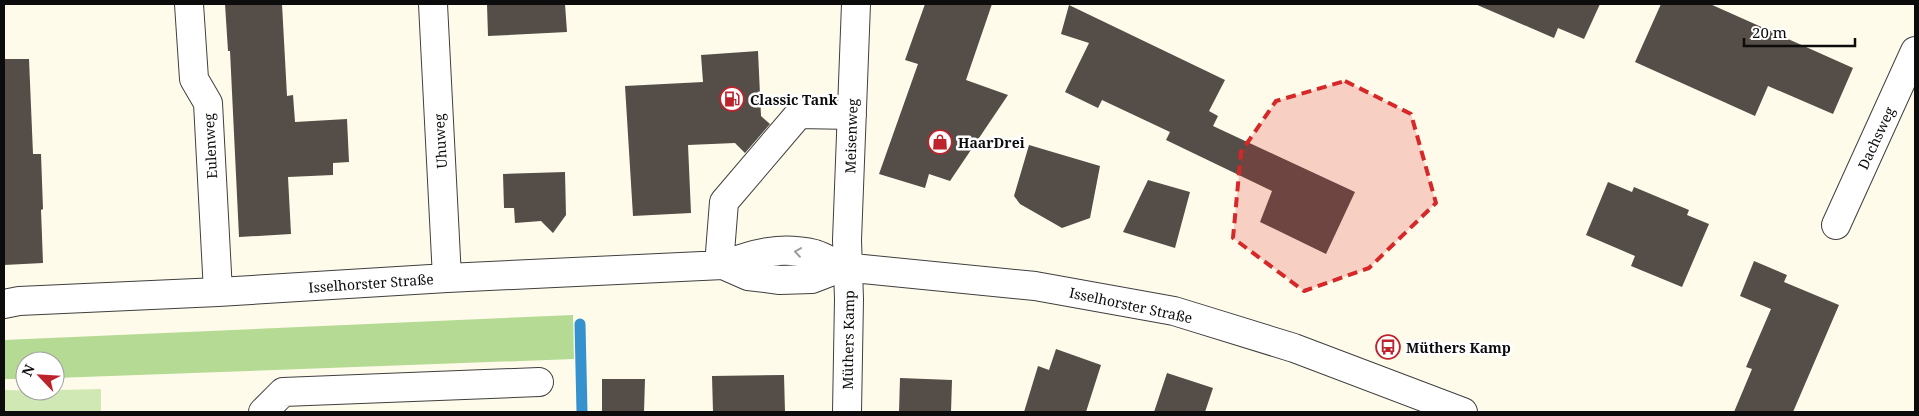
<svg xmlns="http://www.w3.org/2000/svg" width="1919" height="416" font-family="'Noto Serif',serif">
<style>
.green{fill:#d0e9b4}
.forest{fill:#b4da93}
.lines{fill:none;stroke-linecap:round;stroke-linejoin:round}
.stream{stroke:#3592cf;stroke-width:11}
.building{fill:#544d48}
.minor-casing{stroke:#3f3f3f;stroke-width:30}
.minor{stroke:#fff;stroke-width:28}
.oneway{stroke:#9e9e9e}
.marked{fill:#d62828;fill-opacity:0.2;stroke:#d62828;stroke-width:4;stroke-dasharray:10 6;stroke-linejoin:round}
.labels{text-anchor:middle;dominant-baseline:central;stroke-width:5;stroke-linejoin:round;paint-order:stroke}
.poi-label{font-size:14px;font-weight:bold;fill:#0c0c0c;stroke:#fff;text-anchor:start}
.street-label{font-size:14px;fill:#0c0c0c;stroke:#fff}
</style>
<rect width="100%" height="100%" fill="#fffbea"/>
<path class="green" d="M101,389V412H4V390L55,391V390Z"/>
<path class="forest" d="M573,315L574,359L55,378V361H25V379H4V340Z"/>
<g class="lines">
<path class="stream" d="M580,324L582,412"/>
</g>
<path class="building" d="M225,4H282L287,96L293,95L295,122L347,119L349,162L333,163V175L288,177L291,234L239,237L230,51H228Z
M487,4H565L567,32L488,36Z
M925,4H992L966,80L1008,95L950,181L929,174L925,188L879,174L918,64L905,60Z
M1475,4H1600L1584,39L1558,28L1554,38Z
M1661,4H1710L1853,68L1833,114L1768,86L1755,116L1635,62Z
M1069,5L1225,80L1209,111L1218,116L1213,126L1355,192L1326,254L1260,222L1272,191L1166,140L1170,132L1102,100L1098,108L1065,92L1089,43L1061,34Z
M758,51L761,116L770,124L745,153L735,143L688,145L691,213L633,216L625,86L703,82L701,55Z
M4,59H29L33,154H41L43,209L41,210L43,263L4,265Z
M1029,145L1100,166L1090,218L1062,228L1020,204L1014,196Z
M565,172L566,215L553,233L541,221L515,223L514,208H504L503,174Z
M1148,180L1190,192L1175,248L1123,232Z
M1608,182L1632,192L1634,187L1689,210L1687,215L1709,224L1682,287L1631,266L1635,256L1586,235Z
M1754,261L1787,275L1784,282L1839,305L1793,412H1734L1752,369L1746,367L1771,309L1740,296Z
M1056,349L1101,365L1086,412H1024L1038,366L1049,370Z
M1167,373L1213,388L1205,412H1154Z
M784,375L785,412H713L712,376Z
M900,378L952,380L951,412H899Z
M602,379H645L644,412H602Z"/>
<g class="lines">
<g class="minor-casing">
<path id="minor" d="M189,4L194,79L208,103L218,292
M433,4L447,278
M1836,225L1915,51
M719,265L724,202L799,114L852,115
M723,265L748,276L780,280L812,279L843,267
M4,304L19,301L218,292L447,278L723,265C755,253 780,246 815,254C824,257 834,263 843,267L1035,286L1174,311L1294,348L1463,412
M263,412L283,392L539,382
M847,412L849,299L847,240L856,4"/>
</g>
<use href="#minor" class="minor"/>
</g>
<defs><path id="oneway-chevron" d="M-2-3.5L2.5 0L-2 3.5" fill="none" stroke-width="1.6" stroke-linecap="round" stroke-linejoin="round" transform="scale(1.25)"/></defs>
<use class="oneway" href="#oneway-chevron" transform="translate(798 252) rotate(-172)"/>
<path class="marked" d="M1345,81L1411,114L1436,203L1369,268L1304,291L1233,238L1241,152L1276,101Z"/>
<defs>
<g id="fuel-ring" transform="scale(1.25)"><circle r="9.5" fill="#fff" stroke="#bd232b" stroke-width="1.5"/><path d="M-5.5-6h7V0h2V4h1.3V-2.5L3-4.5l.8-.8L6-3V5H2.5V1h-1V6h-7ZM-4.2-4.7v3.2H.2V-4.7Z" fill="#bd232b"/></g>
<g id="shop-ring" transform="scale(1.25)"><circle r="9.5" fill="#fff" stroke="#bd232b" stroke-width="1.5"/><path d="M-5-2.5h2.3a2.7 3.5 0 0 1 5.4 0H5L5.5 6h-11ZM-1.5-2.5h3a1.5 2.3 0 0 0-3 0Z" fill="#bd232b"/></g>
<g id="bus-ring" transform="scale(1.25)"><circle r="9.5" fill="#fff" stroke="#bd232b" stroke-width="1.5"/><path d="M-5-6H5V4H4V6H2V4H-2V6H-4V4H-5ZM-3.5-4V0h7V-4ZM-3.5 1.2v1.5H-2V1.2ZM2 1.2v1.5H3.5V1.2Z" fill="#bd232b"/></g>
</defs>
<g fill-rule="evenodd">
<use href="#fuel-ring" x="732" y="99"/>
<use href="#shop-ring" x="940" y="142"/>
<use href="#bus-ring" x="1388" y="347"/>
</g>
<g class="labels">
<g class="poi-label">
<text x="750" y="99">Classic Tank</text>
<text x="958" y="142">HaarDrei</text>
<text x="1406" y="347">Müthers Kamp</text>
</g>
<g class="street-label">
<text transform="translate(851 136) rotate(-88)">Meisenweg</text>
<text transform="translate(1876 138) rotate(-65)">Dachsweg</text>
<text transform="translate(440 141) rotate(-93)">Uhuweg</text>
<text transform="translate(210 146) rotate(-93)">Eulenweg</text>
<text transform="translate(371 283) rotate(-4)">Isselhorster Straße</text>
<text transform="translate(1131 305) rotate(12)">Isselhorster Straße</text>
<text transform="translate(848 340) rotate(-89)">Müthers Kamp</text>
</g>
</g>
<rect width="1919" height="416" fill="none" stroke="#0c0c0c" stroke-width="10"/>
<g transform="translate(40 376) rotate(295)"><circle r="24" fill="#ffffff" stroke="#9e9e9e"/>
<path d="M0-4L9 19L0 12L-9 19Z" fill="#bd232b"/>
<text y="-8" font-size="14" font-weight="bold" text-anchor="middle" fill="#0c0c0c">N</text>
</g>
<path d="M1744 38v8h111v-8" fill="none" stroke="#0c0c0c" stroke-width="2.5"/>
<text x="1752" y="38" font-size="15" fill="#0c0c0c" stroke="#ffffff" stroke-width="4" paint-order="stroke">20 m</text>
</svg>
